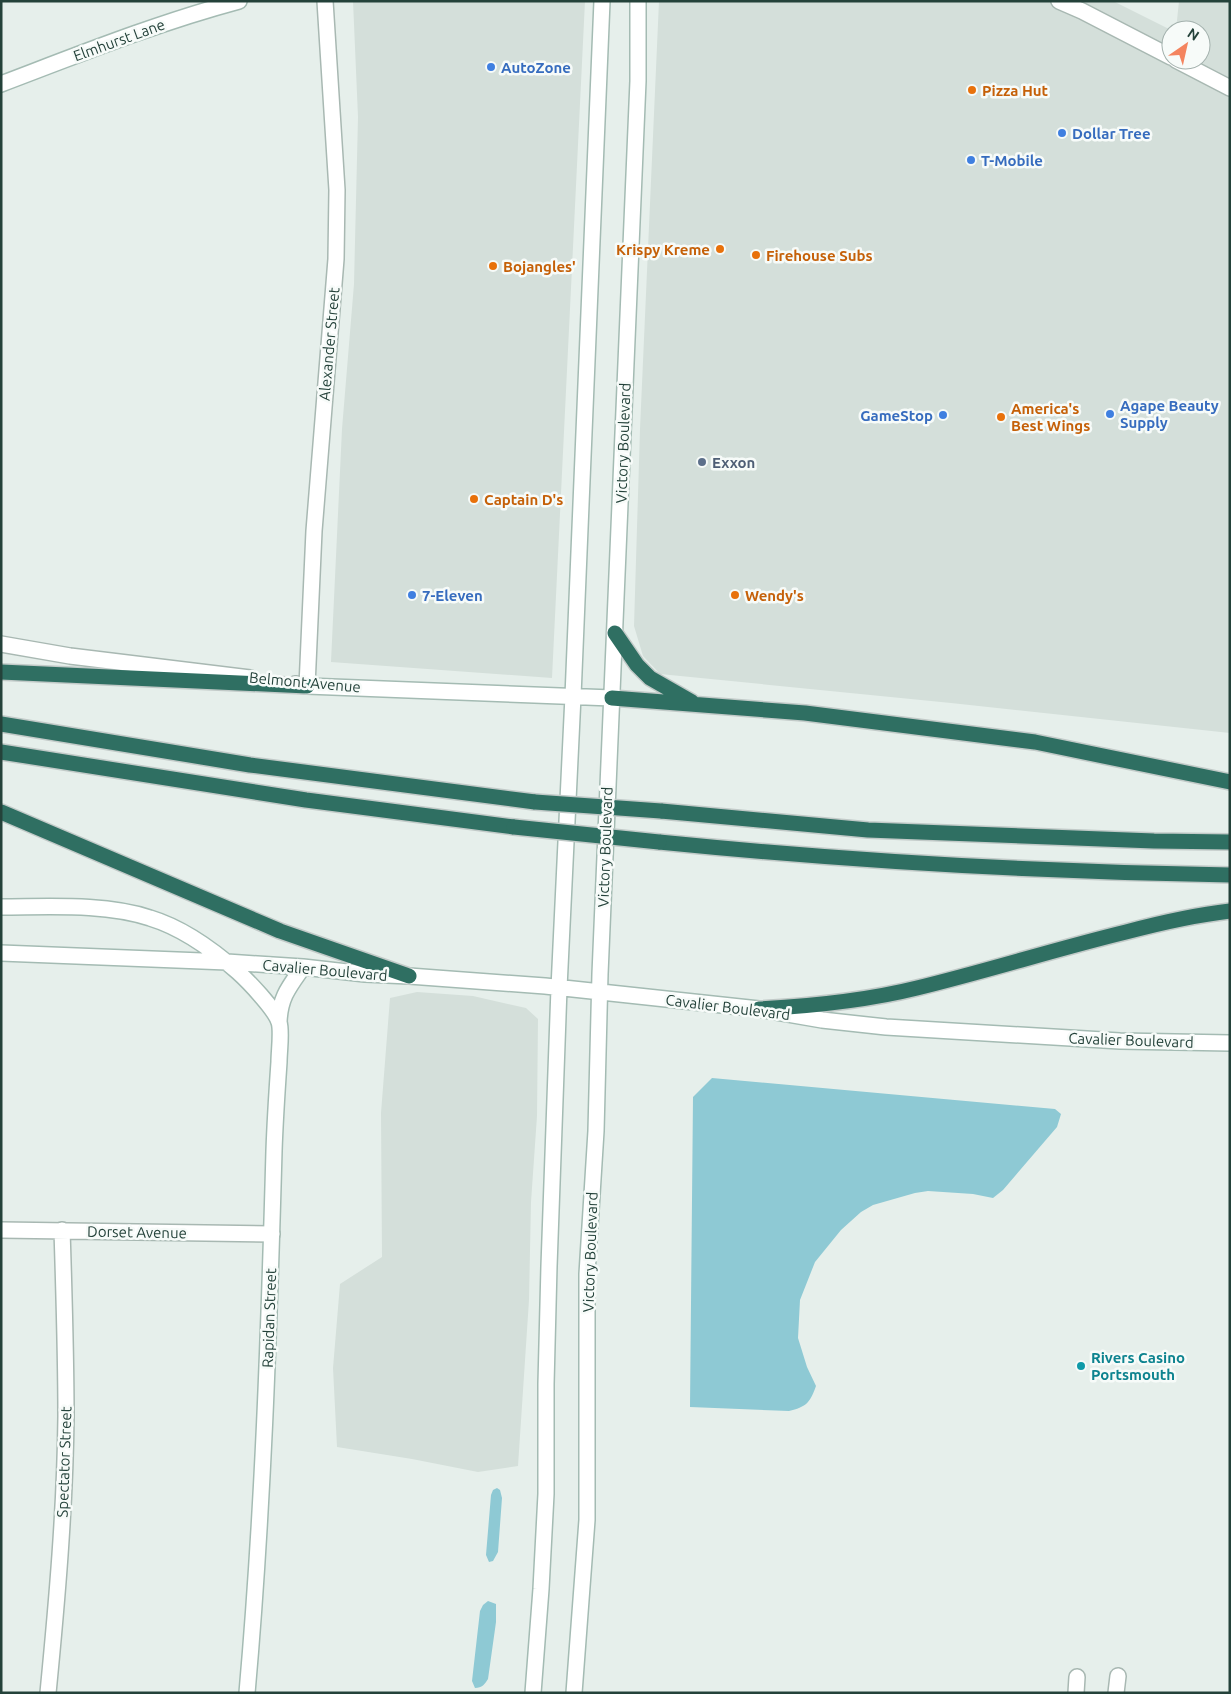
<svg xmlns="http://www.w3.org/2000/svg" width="1231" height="1694" font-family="Ubuntu,sans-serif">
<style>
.built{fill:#d4dfda}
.water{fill:#8ec9d4}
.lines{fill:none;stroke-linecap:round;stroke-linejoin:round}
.street-casing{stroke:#a8b8b2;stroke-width:18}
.secondary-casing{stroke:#a4bbb3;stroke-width:18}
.highway-casing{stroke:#c2cac8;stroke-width:18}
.street{stroke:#fff;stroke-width:15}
.secondary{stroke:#fff;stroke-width:15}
.highway{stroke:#2f6f62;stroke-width:15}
.highway-bridge-casing{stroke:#c2cac8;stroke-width:18;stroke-linecap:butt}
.highway-bridge{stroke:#2f6f62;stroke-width:15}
.shop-dot{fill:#3f7fe0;stroke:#f7fbf9;stroke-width:2}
.food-dot{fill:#e8710a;stroke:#f7fbf9;stroke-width:2}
.service-dot{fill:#5c6f8a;stroke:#f7fbf9;stroke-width:2}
.culture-dot{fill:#0f9aa8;stroke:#f7fbf9;stroke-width:2}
.labels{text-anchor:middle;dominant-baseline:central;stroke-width:5;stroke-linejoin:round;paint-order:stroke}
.street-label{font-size:15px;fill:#24423a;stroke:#f7fbf9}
.shop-label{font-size:15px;font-weight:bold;fill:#366cbe;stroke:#f7fbf9;text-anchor:start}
.food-label{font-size:15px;font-weight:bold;fill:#c56008;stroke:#f7fbf9;text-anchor:start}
.service-label{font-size:15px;font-weight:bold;fill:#4e5e75;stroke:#f7fbf9;text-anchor:start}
.culture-label{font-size:15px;font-weight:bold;fill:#0d838f;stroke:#f7fbf9;text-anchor:start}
</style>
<rect width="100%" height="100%" fill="#e6efeb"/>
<path class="built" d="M353,1H585L552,678L331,662L342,429L354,284L358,117Z
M659,1H1113L1171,30V60H1201V30H1176L1179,1H1230V733L951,703L660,674L643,656L634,626L640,429Z
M417,992L473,996L526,1008L538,1019L537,1116L531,1202L529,1300L518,1466L478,1472L412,1459L337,1447L333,1368L340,1284L382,1257L381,1113L390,998Z"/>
<path class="water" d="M712,1078L1055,1109L1061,1114L1057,1127L1003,1190L993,1198L973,1194L928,1191L915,1193L873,1205L861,1212L841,1230L815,1262L800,1300L798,1338L807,1367L816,1386C810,1403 806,1407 789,1411L690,1407L693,1097Z
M497,1488L500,1490L502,1498L498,1552L493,1561L489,1562L486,1555L491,1495L493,1490Z
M488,1601L496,1604V1622L488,1679C485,1684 482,1688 475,1688L472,1681L480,1611L483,1605Z"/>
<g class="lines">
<g class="street-casing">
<path id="street" d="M1059,1L1082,11L1171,57
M1176,60L1230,88
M1,644L70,656L250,678
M295,684L307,686L314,531L336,259L337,190L325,1
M1,1230L272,1234
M48,1693C57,1601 65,1509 66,1416C66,1354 64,1292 62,1230
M1076,1693L1077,1677
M1116,1693L1118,1676"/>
</g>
<g class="secondary-casing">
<path id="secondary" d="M1,84C80,54 157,23 239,1
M307,686L612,698
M1,907C48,907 105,903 150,918C183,928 212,949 238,972C248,981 275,1009 279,1022C282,1031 279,1051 279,1062C277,1091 275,1121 274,1151C269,1332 263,1513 247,1693
M1,953L227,962L303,967L365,974L409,976L545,986L759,1009L822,1020L886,1027L1120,1041L1230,1043
M279,1022C280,997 289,987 303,967
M533,1693L541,1589L546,1494V1384L549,1266L559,988L573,696L602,1
M574,1693L587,1520V1274L596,1131L600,974L638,81V1"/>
</g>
<g class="highway-casing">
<path id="highway" d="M615,633L637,665L650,678L692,702
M1,672L307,686
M612,698L805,713L1035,742L1230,782
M1,724L250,765L535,802
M1,752L306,800L514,827
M661,811L868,830L1154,841L1230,842
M1,812L280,931L409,976
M659,842C849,861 1039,872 1230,875
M759,1009C813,1006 865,1001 917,988C987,971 1056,949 1126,932C1160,923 1195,915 1230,911"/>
</g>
<use href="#street" class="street"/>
<use href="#secondary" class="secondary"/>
<use href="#highway" class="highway"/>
<g class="highway-bridge-casing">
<path id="highway-bridge" d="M535,802L661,811
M514,827L659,842"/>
</g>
<use href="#highway-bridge" class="highway-bridge"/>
</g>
<g class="shop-dot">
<circle cx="491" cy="67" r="5"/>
<circle cx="1062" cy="133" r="5"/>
<circle cx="971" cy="160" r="5"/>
<circle cx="1110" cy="414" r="5"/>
<circle cx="943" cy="415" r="5"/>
<circle cx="412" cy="595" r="5"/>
</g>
<g class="food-dot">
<circle cx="972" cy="90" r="5"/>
<circle cx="720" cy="249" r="5"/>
<circle cx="756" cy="255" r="5"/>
<circle cx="493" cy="266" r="5"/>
<circle cx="1001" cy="417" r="5"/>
<circle cx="474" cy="499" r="5"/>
<circle cx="735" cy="595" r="5"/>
</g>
<circle class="service-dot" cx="702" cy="462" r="5"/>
<circle class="culture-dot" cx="1081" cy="1366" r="5"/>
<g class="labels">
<g class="street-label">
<text transform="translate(119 40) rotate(-20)">Elmhurst Lane</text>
<text transform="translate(329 344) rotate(-85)">Alexander Street</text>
<text transform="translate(623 443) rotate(-88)">Victory Boulevard</text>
<text transform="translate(305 682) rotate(5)">Belmont Avenue</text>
<text transform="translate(605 847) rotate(-88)">Victory Boulevard</text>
<text transform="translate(325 970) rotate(5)">Cavalier Boulevard</text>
<text transform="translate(728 1007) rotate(7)">Cavalier Boulevard</text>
<text transform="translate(1131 1040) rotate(2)">Cavalier Boulevard</text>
<text transform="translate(137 1232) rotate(1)">Dorset Avenue</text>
<text transform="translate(590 1252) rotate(-88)">Victory Boulevard</text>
<text transform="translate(269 1318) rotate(-88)">Rapidan Street</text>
<text transform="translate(64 1462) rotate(-88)">Spectator Street</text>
</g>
<g class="shop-label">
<text x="501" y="67">AutoZone</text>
<text x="1072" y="133">Dollar Tree</text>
<text x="981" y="160">T-Mobile</text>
<text x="1120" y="405">Agape Beauty<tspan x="1120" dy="17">Supply</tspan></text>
<text x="933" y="415" text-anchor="end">GameStop</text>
<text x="422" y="595">7-Eleven</text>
</g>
<g class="food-label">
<text x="982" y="90">Pizza Hut</text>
<text x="710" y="249" text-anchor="end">Krispy Kreme</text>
<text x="766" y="255">Firehouse Subs</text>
<text x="503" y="266">Bojangles'</text>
<text x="1011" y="408">America's<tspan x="1011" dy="17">Best Wings</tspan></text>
<text x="484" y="499">Captain D's</text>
<text x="745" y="595">Wendy's</text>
</g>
<g class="service-label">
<text x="712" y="462">Exxon</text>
</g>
<g class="culture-label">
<text x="1091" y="1357">Rivers Casino<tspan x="1091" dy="17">Portsmouth</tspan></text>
</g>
</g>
<rect width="1231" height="1694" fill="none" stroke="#24423a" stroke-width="5"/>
<g transform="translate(1186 45) rotate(34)"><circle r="24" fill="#f7fbf9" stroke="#a3b1ad"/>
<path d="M0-4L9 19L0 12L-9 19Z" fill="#f4845f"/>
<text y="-8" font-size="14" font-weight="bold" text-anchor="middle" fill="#24423a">N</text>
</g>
</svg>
